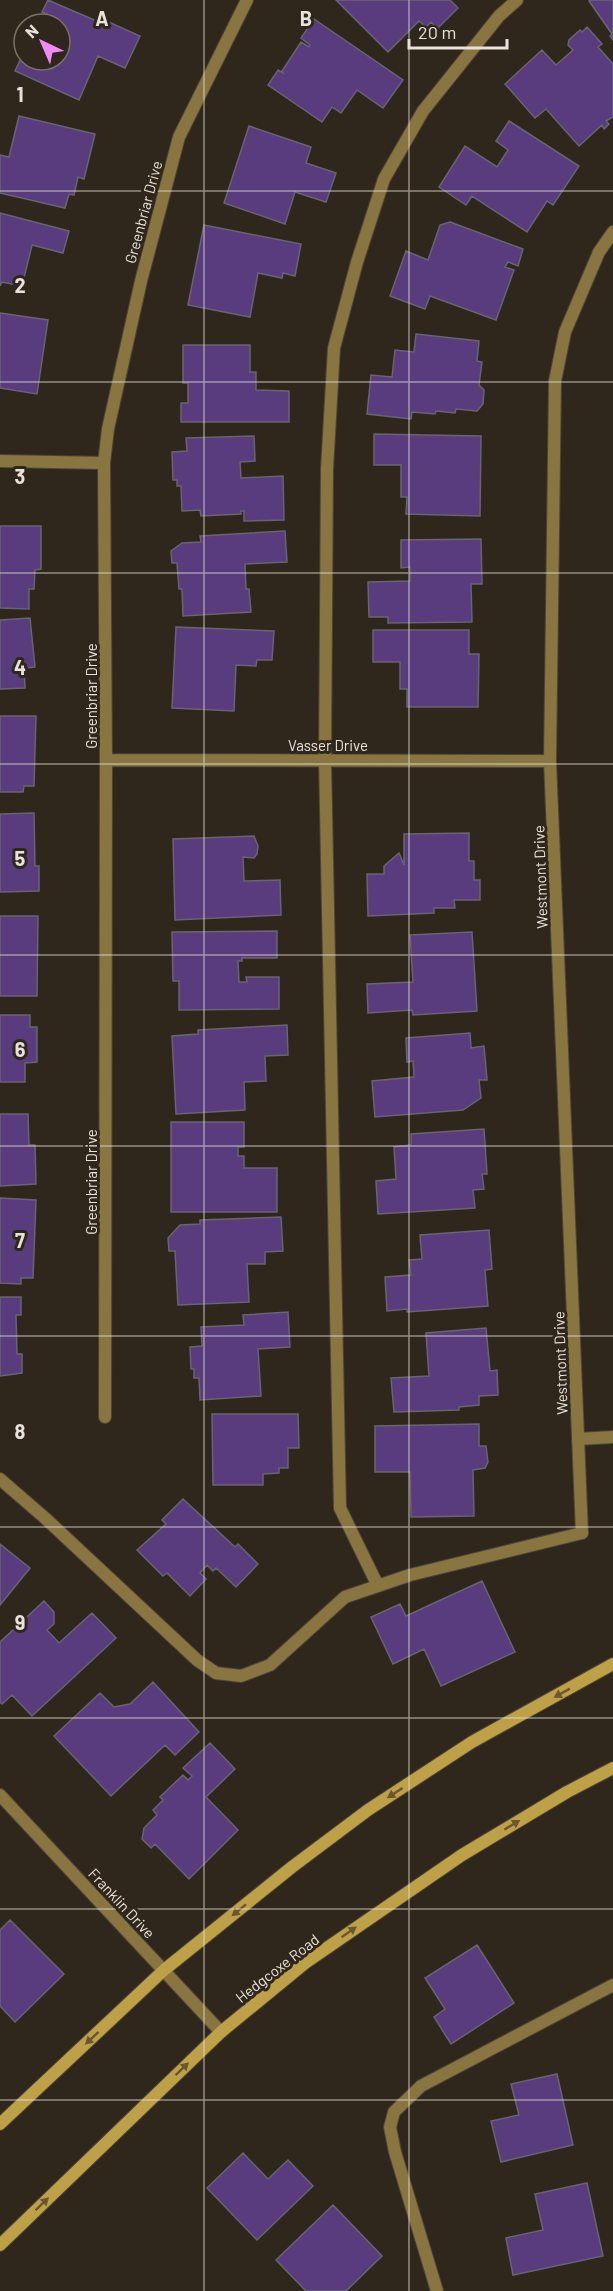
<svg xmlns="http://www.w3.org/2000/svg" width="613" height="2291" font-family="Barlow,sans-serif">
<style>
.building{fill:#583c7d;stroke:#696372;stroke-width:1.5}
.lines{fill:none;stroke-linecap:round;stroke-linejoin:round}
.service-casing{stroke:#4d453b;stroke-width:14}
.minor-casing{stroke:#4d453b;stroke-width:14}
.secondary-casing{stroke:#4d453b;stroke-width:14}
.service{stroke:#887540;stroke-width:12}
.minor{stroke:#887540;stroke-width:12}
.secondary{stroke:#bea046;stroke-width:12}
.oneway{fill:#69572d}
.grid{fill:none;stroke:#e8e2db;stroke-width:1.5;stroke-opacity:0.55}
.labels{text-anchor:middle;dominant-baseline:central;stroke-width:6;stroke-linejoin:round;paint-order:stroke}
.street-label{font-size:15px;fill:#e8e2db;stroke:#30271c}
.grid-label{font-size:20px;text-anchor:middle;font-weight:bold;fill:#e8e2db;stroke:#30271c;stroke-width:6;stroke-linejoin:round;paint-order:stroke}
</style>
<rect width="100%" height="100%" fill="#30271c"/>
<path class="building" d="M48,0L108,26L109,22L140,36L125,68L98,56L79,100L15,71L24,52V60H60V24H34L36,20L43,23L47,14L42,12Z
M336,0H450L458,8L437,29L431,22L426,27L419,21L388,52Z
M591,0H613V40L610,36L612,34L589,1Z
M314,19L403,80L383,108L357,90L341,113L332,107L322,122L268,85L278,70L283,73L282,71L301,42L309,47L310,45L301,38Z
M587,27L602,44L598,47L613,64V117L606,121L609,124L604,129L602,125L579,146L546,109L535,118L505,84L542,50L556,65L573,50L568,45L569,40L580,30L582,32Z
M19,116L95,134L84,179L78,177L74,195L69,194L65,208L0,193V155L9,157Z
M509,121L579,166L553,205L547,201L527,232L472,196L466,205L439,187L465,146L497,167L508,150L496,141Z
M249,126L311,147L306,163L336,173L326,202L295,192L285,224L224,203Z
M0,213L69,231L63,253L32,245L22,286L2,282L0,286Z
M450,222L523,249L518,266L508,262L505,267L514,270L496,320L430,296L425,309L390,296L406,251L428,260L440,225Z
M204,225L301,244L295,276L283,273L282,278L258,273L250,317L188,305Z
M0,313L48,320L37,394L0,388Z
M416,334L479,341L477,361L482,362L479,385L484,390L483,404L477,411L456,409L455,413L436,411L435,414L412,412L411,419L367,414L371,375L392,377L395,350L414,352Z
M183,345H250V372H256V390L289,391V422H181V403H188V383H183Z
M374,434L481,436L480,516L406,514L407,497H401V465H374Z
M254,436L255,461L240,462L241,478L283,476L284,520L244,521V511H241V514L201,516L200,510L182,511L181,486H177V480H173L172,452L187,451L186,438Z
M0,526H41V569L35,570L34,589H29V609L0,608Z
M285,531L287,562L245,564L246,589H249L251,612L183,616L182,589H179L177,563H172L171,551L182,543L201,542L200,536Z
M481,539L482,584H471L472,622L388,623V617H369L368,582L410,581V567L401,568V540Z
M30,618L35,667L24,668L25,688L0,689V620Z
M176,627L274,631L272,660H257L256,666L236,665L234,711L172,708Z
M373,630H469V654H479L478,707H407V689H400V662H373Z
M0,716H36L34,786H24L23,792H0Z
M34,813L35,866H39V891L0,892V814Z
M469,833V861H474V880H480V900H454L455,908H434V913L368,916L367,874H384V866L399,853L404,865V834Z
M254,836L258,846L257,854L254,858L243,857L244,881L280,880L281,915L175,920L173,839Z
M0,916H38L37,996H0Z
M277,931V958H242V961H238L239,982H247L246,977H279V1009L179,1010V981H173L172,932Z
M472,932L477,1011L413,1015L412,1010L368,1013L367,984L413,982L410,935Z
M0,1015H30V1027H37V1062L25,1063V1082H0Z
M287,1025L288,1055L265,1056L266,1081L244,1082L245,1110L176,1114L172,1036L198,1034V1030Z
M470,1033L471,1048L484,1046L487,1080H479L481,1098L463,1110L375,1117L372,1081L414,1077L413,1061L407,1062L406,1038Z
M0,1114H28L29,1145H35L36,1184L0,1186Z
M171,1122H244V1147H238V1156H244V1168H277V1212H171Z
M484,1129L487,1174H482L484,1189L473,1190L475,1208L378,1214L376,1181L396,1179L394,1147L411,1145V1134Z
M0,1198L36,1200L33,1278H21V1284L0,1283Z
M281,1217L283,1251L265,1252V1264H247L249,1302L178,1305L175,1251H169L168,1238L180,1225L200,1224V1220Z
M489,1230L492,1269L485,1270L488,1306L407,1312V1309L387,1311L385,1277L411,1275L409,1260L422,1259L420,1235Z
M0,1297H21V1315H16L17,1354H22V1373L0,1376Z
M288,1312L290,1347L258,1349L261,1396L200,1400L199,1378H194V1369H191L190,1347L202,1346L201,1327L244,1325L243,1315Z
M486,1328L490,1371L497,1370L498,1395L479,1396V1405L459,1407V1410L394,1412L391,1378L429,1376L426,1333Z
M212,1414H298L299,1448H288V1468H279V1473L263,1474V1485H213Z
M479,1424V1446H486L488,1462L485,1468L473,1470L474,1516L411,1517L410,1472H375V1426Z
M183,1499L235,1547L238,1544L258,1564L236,1587L216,1568L213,1571L207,1565L200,1573L206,1579L190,1596L167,1573L163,1576L137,1550L166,1524L162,1520Z
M0,1544L30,1568L0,1605Z
M482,1581L515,1652L441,1686L424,1649L393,1664L371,1617L400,1604L406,1616Z
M44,1601L54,1612V1624L47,1630L59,1643L92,1613L116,1638L32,1716L12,1695L2,1704L0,1702V1642Z
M153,1682L199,1732L175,1755L165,1745L111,1796L54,1736L100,1693L114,1707L130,1704Z
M210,1743L235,1769L206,1797L238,1830L189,1879L155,1844L151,1848L142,1839L144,1828L157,1815L153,1810L163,1800L160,1797L183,1775L188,1780L192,1776L183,1768Z
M10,1920L64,1974L15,2022L0,2006V1930Z
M477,1945L514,2003L451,2044L434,2017L445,2009L425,1978Z
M557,2074L573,2145L501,2162L491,2121L519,2115L511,2084Z
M243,2153L268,2179L288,2160L313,2186L257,2240L207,2188Z
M587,2183L603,2256L513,2275L506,2238L543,2230L535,2194Z
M333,2205L382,2256L346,2291H306L276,2260Z"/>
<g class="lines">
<g class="service-casing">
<path id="service" d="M578,1439L613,1437
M0,1479L45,1518L197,1660L216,1673L241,1676L270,1665L345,1597L410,1575L582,1533
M378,1586L340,1508L325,760L327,469L334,348L357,262L384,179L423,111L499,16L517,0
M437,2291L395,2152L390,2127L394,2112L421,2086L613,1985"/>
</g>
<g class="minor-casing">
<path id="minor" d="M0,461L104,463
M106,760L550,761
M105,1417L106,760L104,463L108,429L141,281L179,137L247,0
M582,1533L550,761L555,381L565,332L599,252L613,232
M0,1795L221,2032"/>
</g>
<g class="secondary-casing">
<path id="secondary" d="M0,2124L164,1970L292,1867L368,1810L472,1742L613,1664
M0,2245L221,2032L305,1963L462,1855L567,1792L613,1768"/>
</g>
<use href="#service" class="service"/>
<use href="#minor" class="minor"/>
<use href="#secondary" class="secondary"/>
</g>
<defs><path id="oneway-solid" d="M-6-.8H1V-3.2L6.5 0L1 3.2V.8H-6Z" transform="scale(1.5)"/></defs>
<g class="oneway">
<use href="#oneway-solid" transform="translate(562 1693) rotate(151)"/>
<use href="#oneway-solid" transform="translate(395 1793) rotate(147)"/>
<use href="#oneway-solid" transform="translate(512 1825) rotate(-31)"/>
<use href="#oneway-solid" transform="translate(239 1910) rotate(141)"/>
<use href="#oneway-solid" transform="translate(349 1932) rotate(-35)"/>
<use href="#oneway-solid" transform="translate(92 2038) rotate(137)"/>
<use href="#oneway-solid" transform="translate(182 2069) rotate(-44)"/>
<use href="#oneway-solid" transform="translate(42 2204) rotate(-44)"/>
</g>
<path class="grid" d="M204,0V2291M409,0V2291M0,191H613M0,382H613M0,573H613M0,764H613M0,955H613M0,1146H613M0,1336H613M0,1527H613M0,1718H613M0,1909H613M0,2100H613"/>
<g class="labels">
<g class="street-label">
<text transform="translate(143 212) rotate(-75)">Greenbriar Drive</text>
<text transform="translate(91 696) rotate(-90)">Greenbriar Drive</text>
<text x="328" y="745">Vasser Drive</text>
<text transform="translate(540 877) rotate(-92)">Westmont Drive</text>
<text transform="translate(91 1182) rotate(-90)">Greenbriar Drive</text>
<text transform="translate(560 1363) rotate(-92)">Westmont Drive</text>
<text transform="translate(122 1903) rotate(47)">Franklin Drive</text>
<text transform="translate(277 1968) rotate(-38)">Hedgcoxe Road</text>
</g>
</g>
<g class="grid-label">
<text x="102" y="26">A</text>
<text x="306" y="26">B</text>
<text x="20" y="102">1</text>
<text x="20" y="293">2</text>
<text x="20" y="484">3</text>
<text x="20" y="675">4</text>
<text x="20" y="866">5</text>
<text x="20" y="1057">6</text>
<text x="20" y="1248">7</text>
<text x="20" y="1439">8</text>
<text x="20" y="1630">9</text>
</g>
<g transform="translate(42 42) rotate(316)"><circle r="28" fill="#30271c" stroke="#7a7268" stroke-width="1.5"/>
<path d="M0-4.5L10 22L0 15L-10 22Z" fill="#f18af4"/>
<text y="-9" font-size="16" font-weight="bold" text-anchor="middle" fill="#e8e2db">N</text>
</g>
<path d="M409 39v9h98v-9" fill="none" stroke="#e8e2db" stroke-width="3"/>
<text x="418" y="39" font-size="18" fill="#e8e2db" stroke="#30271c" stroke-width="4.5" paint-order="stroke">20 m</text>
</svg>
